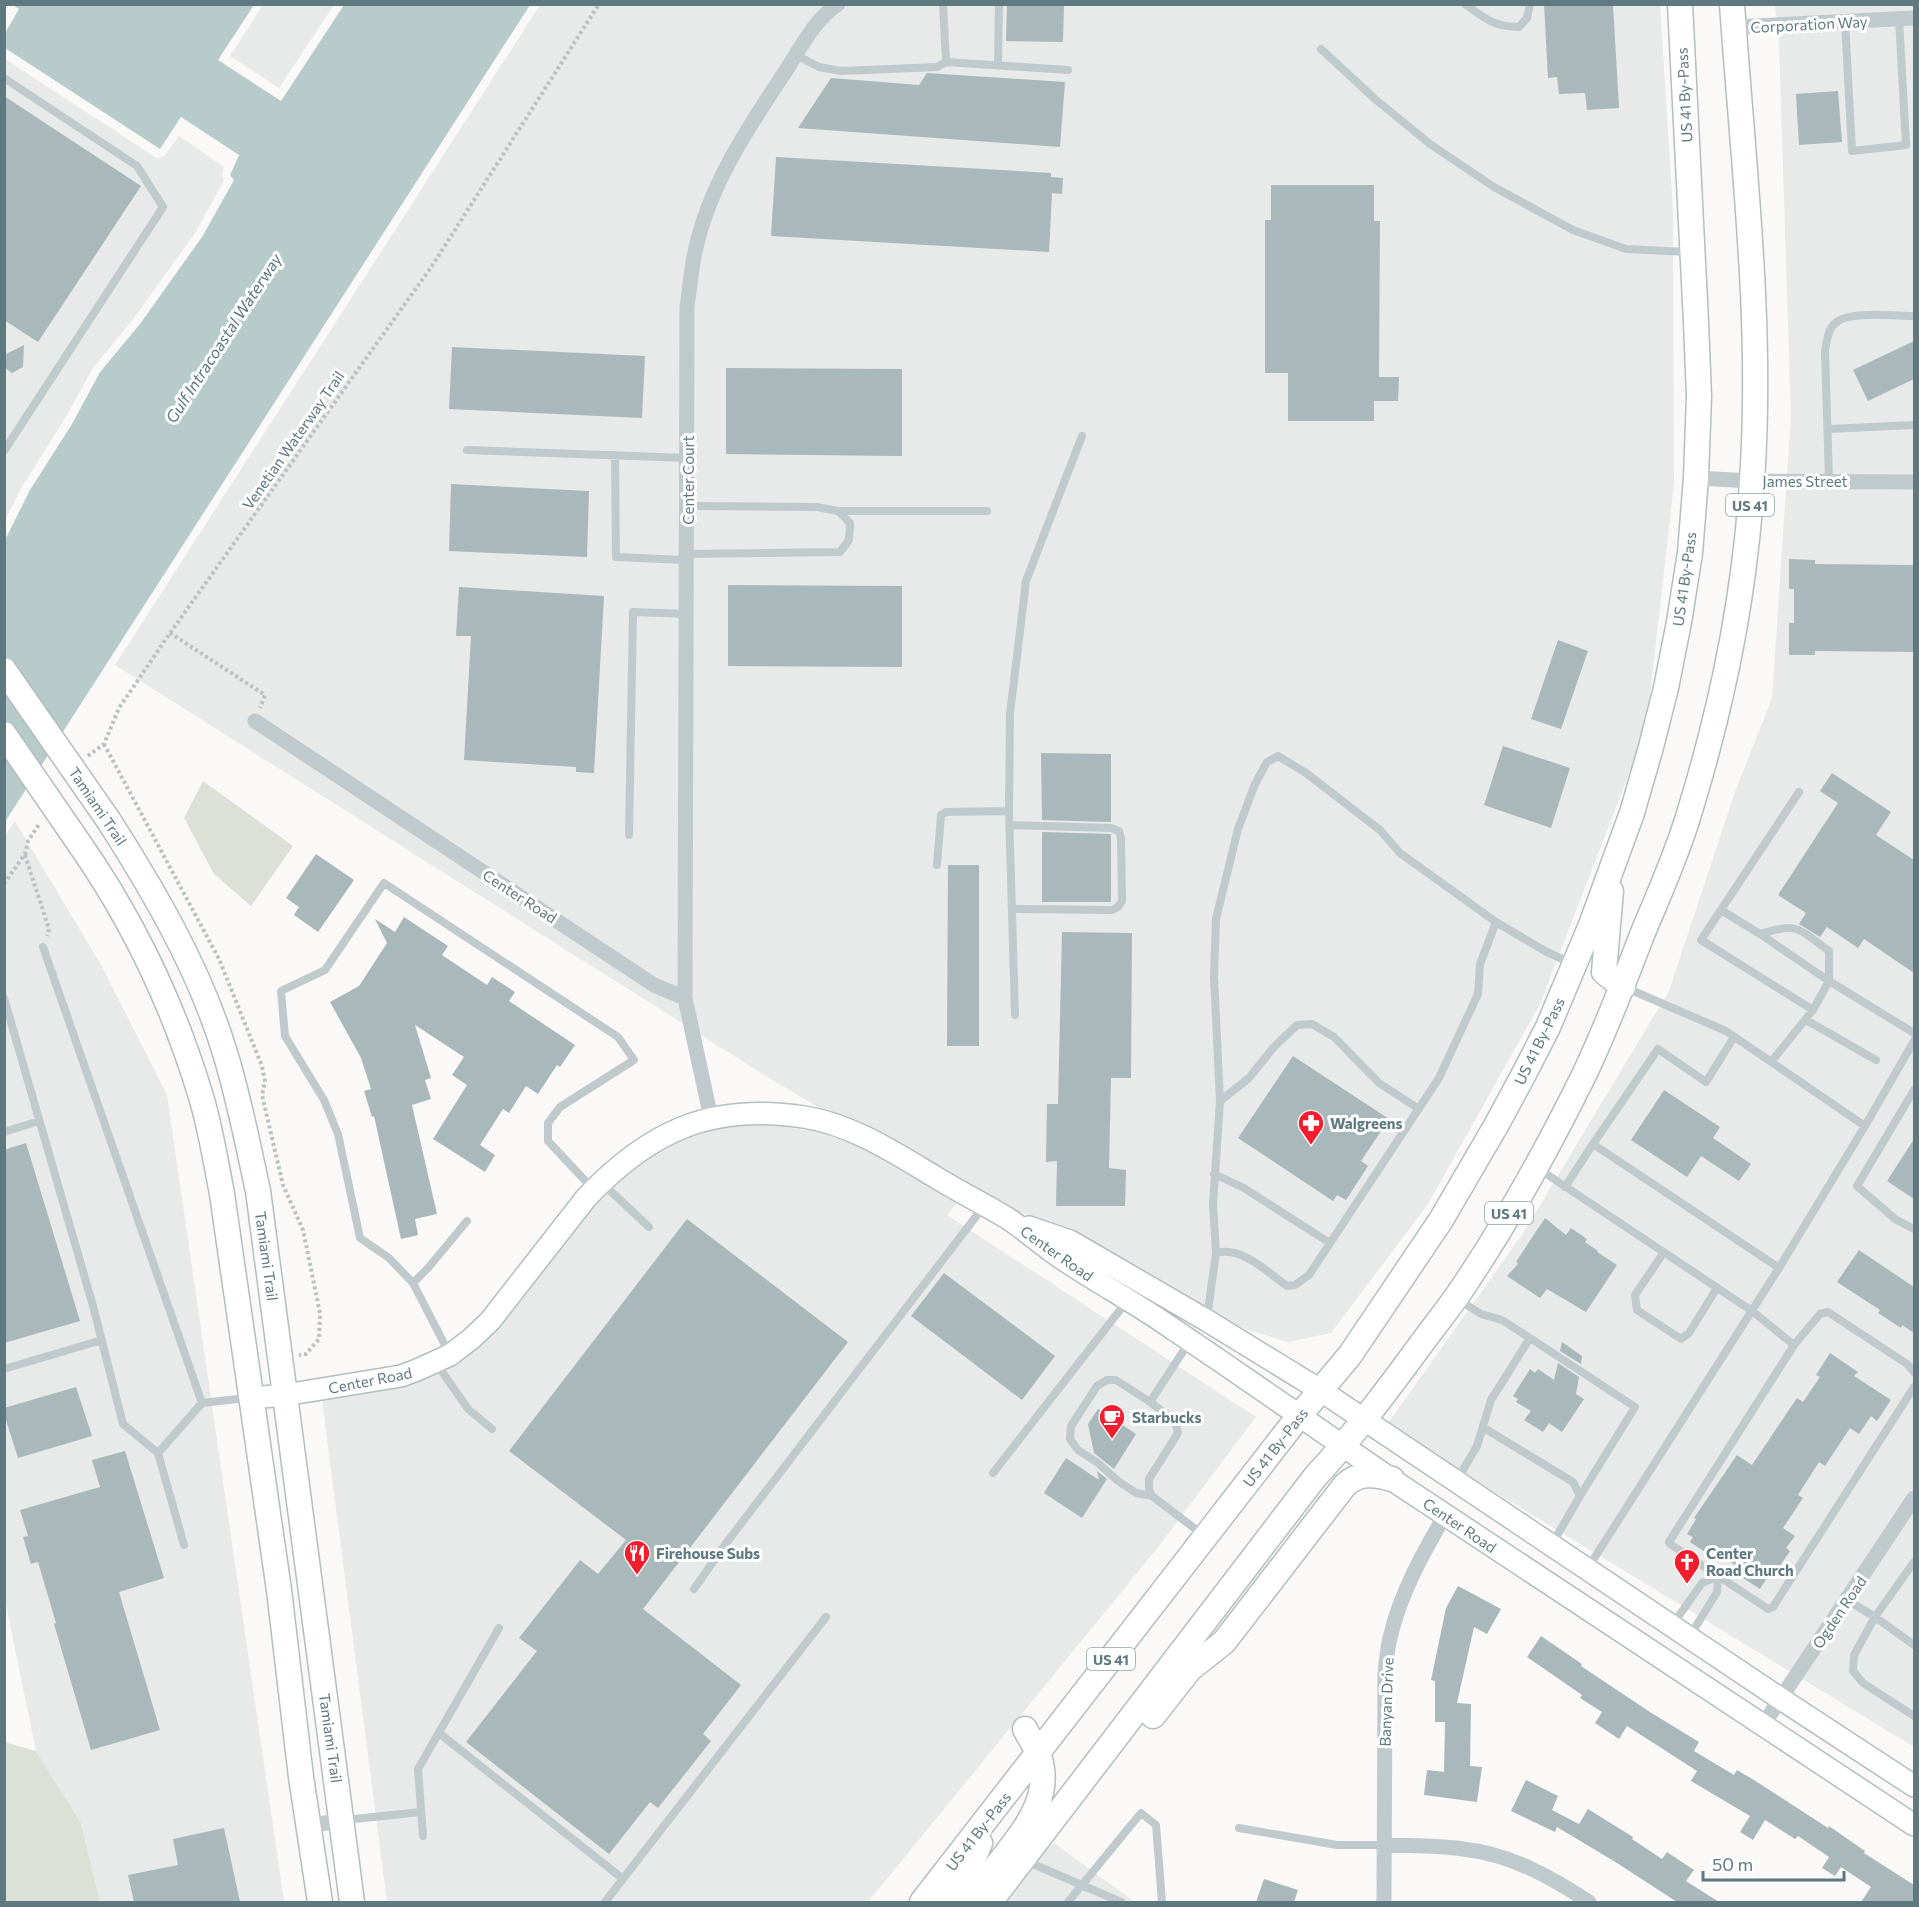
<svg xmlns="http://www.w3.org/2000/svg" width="1919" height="1907" font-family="Commissioner,sans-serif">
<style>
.built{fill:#e8e9e9}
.green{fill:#dce0d6}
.water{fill:#b6cbca}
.building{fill:#a9b8bb}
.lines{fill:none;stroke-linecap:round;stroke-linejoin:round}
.secondary-casing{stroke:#b2bec0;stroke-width:24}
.primary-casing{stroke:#b4bdbf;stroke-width:27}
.path{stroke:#bbc1c2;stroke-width:4;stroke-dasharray:3 3;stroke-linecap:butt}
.lane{stroke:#c0c9cb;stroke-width:8}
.street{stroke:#c0c9cb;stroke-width:15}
.secondary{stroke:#fff;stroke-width:21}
.primary{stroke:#fff;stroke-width:24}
.primary-bridge-casing{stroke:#b4bdbf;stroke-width:27;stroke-linecap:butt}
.primary-bridge{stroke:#fff;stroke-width:24}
.labels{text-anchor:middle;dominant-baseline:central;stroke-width:6;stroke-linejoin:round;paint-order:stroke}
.shield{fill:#fff;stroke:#8ea2a6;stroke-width:1.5}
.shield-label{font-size:14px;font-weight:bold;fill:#5e7a80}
.street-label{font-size:15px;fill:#5e7a80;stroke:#fff}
.poi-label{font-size:15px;font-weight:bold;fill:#5e7a80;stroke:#fff;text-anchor:start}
.water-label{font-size:16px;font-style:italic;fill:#587776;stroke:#fff}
</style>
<rect width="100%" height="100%" fill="#faf9f8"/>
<path class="built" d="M263,5H334L279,88L230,56Z
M540,5H1660L1673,211L1674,483L1647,722L1644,735L1540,1004L1428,1204L1331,1333L1288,1342L1239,1327L1076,1232L1014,1210L889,1137L859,1123L823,1110L769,1078L115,665Z
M1775,5H1914V1747L1470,1477L1388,1423L1522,1235L1669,991L1735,792L1772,698L1791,417L1779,44Z
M5,59L155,157L160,158L165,155L179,136L224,167L222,174L224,181L195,233L134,318L93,368L64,420L23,485L5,520Z
M15,821L101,965L167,1095L284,1902H100L81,1823L36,1751L4,1595V837Z
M743,1124L800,1127L820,1132L850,1142L879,1157L957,1203L947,1215L1256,1417L1159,1546L868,1902H387L322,1400L403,1386L421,1380L455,1363L593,1205L626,1172L647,1156L687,1136L713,1128Z
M1054,1843L1135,1902H1002L1029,1866Z"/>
<path class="green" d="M203,781L293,846L251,906L214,874L184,818Z
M5,1742L36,1751L81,1823L100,1902H5Z"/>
<path class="water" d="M13,5H254L218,60L281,101L344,5H530L5,822V540L30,490L72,424L100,372L140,324L202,237L234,180L230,175L239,155L181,117L160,149L5,48V33L19,9Z"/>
<path class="building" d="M1007,4H1064L1063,42L1006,41Z
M1544,4H1613L1619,108L1587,110L1585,93L1559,94L1557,77L1548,78Z
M927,73L1065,82L1060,147L798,128L831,78L919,85Z
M1838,91L1842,142L1799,145L1796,94Z
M4,96L141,186L38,342L4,320Z
M776,157L1051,173V177L1063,178L1062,194L1052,193L1049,252L771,236Z
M1271,185H1374V221H1380L1379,377H1399L1398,401H1374V421H1288V373H1265V220H1271Z
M1914,341V379L1868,401L1853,370Z
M24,345L23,367L12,373L4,367V355Z
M452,347L645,356L642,418L449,409Z
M726,368L902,369V456L726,454Z
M451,484L589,491L587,557L449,551Z
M1789,559L1815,560V564L1914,565V652L1815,651V655H1789V623H1794V589H1789Z
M728,585L902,586V667L728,666Z
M459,587L604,596L594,773L576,772V767L464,760L471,636H456Z
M1558,640L1588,651L1561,729L1531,719Z
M1503,746L1570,768L1551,828L1484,805Z
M1041,753L1111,754V822L1042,820Z
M1832,773L1891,812L1876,835L1914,860V973L1864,939L1858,948L1827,927L1820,937L1799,924L1806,913L1778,895L1838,803L1820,791Z
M1042,832L1111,834V902H1042Z
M316,854L354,880L318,932L294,915L299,907L286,898Z
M948,865H979V1046H947Z
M404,917L448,946L442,955L487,985L492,977L515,992L509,1001L575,1045L560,1067L557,1065L538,1094L526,1086L509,1113L503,1109L480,1145L495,1155L485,1172L433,1139L467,1085L452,1075L464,1057L415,1025L431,1078L425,1080L431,1099L412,1105L437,1214L415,1219L418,1235L401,1239L374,1116L372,1117L364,1091L371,1089L361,1058L330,1002L359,986L387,943L375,919L395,932Z
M1062,932L1132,933L1131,1078H1111L1109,1168L1126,1170L1125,1206H1056L1057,1161L1046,1162L1047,1104H1058Z
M1293,1056L1389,1119L1361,1161L1368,1166L1346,1200L1337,1195L1333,1201L1238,1138Z
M1664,1090L1720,1127L1713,1138L1751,1164L1739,1181L1701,1156L1687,1177L1631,1140Z
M1914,1139V1199L1887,1181Z
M26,1143L80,1321L4,1343V1150Z
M1545,1218L1566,1235L1571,1228L1587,1239L1585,1242L1598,1251L1597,1252L1617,1265L1586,1312L1547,1289L1540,1298L1507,1276L1518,1264L1516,1262Z
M687,1219L848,1342L643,1609L741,1685L703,1734L711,1741L658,1808L650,1802L609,1854L466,1742L537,1651L519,1638L580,1560L598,1574L626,1540L509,1451Z
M1859,1250L1914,1287V1333L1902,1325L1901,1328L1878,1313L1880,1310L1837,1282Z
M944,1273L1055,1356L1022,1400L911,1316Z
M1562,1342L1582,1356L1581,1364L1560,1351Z
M1830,1353L1858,1372L1854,1376L1891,1400L1877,1421L1871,1416L1859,1434L1850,1428L1825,1466L1819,1462L1798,1495L1803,1498L1783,1528L1795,1536L1786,1548L1790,1551L1773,1576L1770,1573L1760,1589L1743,1578L1746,1574L1740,1570L1741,1569L1714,1551L1711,1556L1690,1542L1693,1537L1687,1534L1696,1519L1694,1518L1737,1455L1752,1465L1797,1398L1803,1402L1820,1377L1816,1375Z
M1558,1363L1579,1377L1576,1394L1584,1399L1562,1432L1549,1423L1543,1432L1524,1420L1531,1411L1516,1402L1518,1399L1513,1396L1530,1369L1535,1373L1538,1369L1554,1380Z
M76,1387L92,1436L18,1458L4,1414V1408Z
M1098,1409L1136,1434L1114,1469L1094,1453L1088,1424Z
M125,1451L164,1578L119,1592L160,1730L91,1750L54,1624L56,1623L38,1562L31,1564L23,1537L28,1536L20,1510L100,1487L92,1460Z
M1066,1458L1099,1480L1097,1471L1107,1479L1082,1518L1044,1493Z
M1458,1586L1501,1609L1487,1634L1474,1627L1457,1703L1471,1704L1470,1766L1482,1767L1477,1802L1424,1795L1427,1770L1444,1772L1445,1722H1435V1681L1431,1680L1446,1608Z
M1541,1636L1582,1664L1581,1666L1650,1712L1699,1742L1694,1751L1734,1775L1737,1770L1754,1780L1828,1828L1829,1826L1865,1851L1864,1853L1914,1885V1902H1861L1871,1887L1841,1867L1835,1876L1822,1868L1829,1857L1798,1836L1795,1839L1765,1820L1753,1840L1740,1832L1750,1816L1691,1781L1697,1771L1627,1726L1619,1739L1595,1723L1602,1712L1580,1698L1582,1695L1527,1657Z
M1526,1780L1558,1796L1552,1810L1579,1824L1588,1809L1633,1837L1632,1839L1662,1859L1667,1852L1694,1870L1686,1881L1719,1902H1677L1617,1863L1557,1827L1555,1832L1511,1811Z
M224,1828L240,1902H134L128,1875L178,1865L173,1839Z
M1264,1879L1298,1890L1294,1902H1256Z"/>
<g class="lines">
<g class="secondary-casing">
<path id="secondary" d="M1029,1227L1070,1241L1206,1320L1320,1390L1781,1699L1914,1786
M251,1398L285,1395L401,1376L417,1370L450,1355L471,1339L490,1321L586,1198C649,1131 711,1103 804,1117C850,1124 892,1151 932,1175C956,1190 982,1203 1007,1218C1027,1231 1044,1247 1064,1260C1098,1283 1136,1303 1170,1327C1246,1378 1321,1431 1397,1483C1569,1598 1742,1711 1914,1825"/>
</g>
<g class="primary-casing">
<path id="primary" d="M109,821C155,893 200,970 225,1053C239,1098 248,1145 258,1191L352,1902
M81,846C135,924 175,1009 202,1100C211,1131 216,1163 222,1194L279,1590L301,1777L320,1902
M1611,891L1604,972L1623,987
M1153,1716L1190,1669L1224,1642L1345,1485C1359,1472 1375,1474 1392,1479
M922,1902L1299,1416L1350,1355L1441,1220L1497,1124L1525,1072L1548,1027L1591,925L1632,813L1651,747L1666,688L1679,622L1690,553L1696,478L1699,396L1696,322L1680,4
M949,1902L962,1885L980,1843
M969,1902C981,1886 993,1870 1006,1854C1029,1824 1053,1793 1038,1753C1035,1745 1029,1737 1025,1729
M990,1902L1315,1477C1353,1436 1386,1392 1419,1347C1432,1329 1445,1313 1457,1296C1505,1226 1547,1150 1584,1075C1606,1029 1624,982 1642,935C1658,896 1676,857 1688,817C1722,708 1745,595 1752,481C1763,323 1743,163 1732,4"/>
</g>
<path class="path" d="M170,633L265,695L260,708
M104,744L219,959L262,1066L265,1082L262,1095L283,1185L303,1230L320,1313L319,1339L306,1354L299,1355
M88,756L104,744L119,708L170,633L432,266L599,4
M25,855L49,929L47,936
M4,884L25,854L28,841L40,823"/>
<path class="lane" d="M1465,4C1484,18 1494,27 1519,27L1527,18L1530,4
M1845,22L1852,151L1906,145L1899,19
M1321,49L1375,99L1430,144L1494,187L1573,230L1626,249L1688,252
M796,55L819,67L841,71L937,67L946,62L943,4
M946,62L1068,70
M998,65L999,4
M4,78L137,166L163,207L4,451
M1828,429L1914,425
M467,450L688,458
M615,455L616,557L686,560
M1829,481L1825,351C1827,340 1828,327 1838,321C1853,311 1896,316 1914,316
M838,511H987
M687,554L840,552L849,540L850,523L838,511L817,507L688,506
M1799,792L1701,940L1813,1010
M1009,811L1015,1015
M1010,825L1111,828L1119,831L1121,838L1122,901L1118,907L1112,910L1012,909
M629,835L633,612L687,614
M937,865L941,815L946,812L1009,811L1010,714L1026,581L1082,436
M1721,910L1760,934C1799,922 1797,928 1829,951V981L1914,1033
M1760,934L1829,981L1813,1010L1771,1062
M43,947L202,1403L247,1398
M4,998L93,1306L123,1424L158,1453L202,1403
M1806,1020L1876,1060
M1914,1090L1857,1186L1895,1219L1914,1229
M1220,1101L1249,1078L1273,1048L1297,1025L1312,1024L1334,1037L1379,1083L1419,1109
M1865,1126L1914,1041
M4,1132L39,1121
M1593,1144L1658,1049L1706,1082L1734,1037
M1539,1169L1752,1311L1794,1345
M1214,1174L1244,1188L1330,1243
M602,1183L649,1227
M1565,1187L1593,1144L1779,1268
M1664,1252L1635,1295L1637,1310L1681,1339L1689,1333L1717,1288
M1216,1253C1242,1246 1267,1272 1287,1286L1295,1285L1309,1275L1439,1078L1478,994L1480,964L1496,922L1545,951L1573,964
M413,1283L428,1268L467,1221
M1207,1318L1216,1253L1213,1204L1220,1101L1214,977L1216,919L1238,829L1255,784L1267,762L1278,756L1306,773L1380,830L1400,853L1496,922
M1530,1338L1635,1407L1580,1496
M1190,1341L1150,1402L1175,1421L1178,1433L1149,1479V1489L1152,1496L1202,1534
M449,1353L413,1283L389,1258L360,1238L338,1134L324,1100L285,1036L281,991L325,970L384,883L618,1037L634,1060L560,1107L548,1123V1141L593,1189
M436,1363L468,1409L492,1429
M4,1369L102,1340
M1914,1372L1907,1364L1828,1312L1820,1314L1794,1345L1669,1542L1670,1544L1768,1609L1773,1607L1914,1387
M1150,1402L1116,1380H1107L1097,1386L1071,1426L1070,1439L1078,1450L1098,1463L1118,1481L1136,1493L1152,1496
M1484,1428L1573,1482L1580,1496L1552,1544
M158,1453L184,1545
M993,1473L1127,1301
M1457,1480L1477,1446L1491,1400L1530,1338L1502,1320L1481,1314L1459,1300
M1588,1568L1779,1268L1865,1126L1726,1031L1624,987
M694,1589L727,1542L984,1206
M1847,1600L1875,1617L1914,1562
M1673,1624L1702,1583L1718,1576
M1690,1636L1717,1592L1718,1576
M1914,1645L1875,1617L1854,1655L1853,1671L1863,1683L1914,1716
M439,1733L623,1879
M345,1820L421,1812
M1239,1828L1337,1845H1385
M423,1836L418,1769L499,1628
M1026,1861L1121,1902
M605,1902L826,1617
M1068,1902L1141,1813L1156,1825L1162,1902"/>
<path class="street" d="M1734,27L1914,18
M1696,478L1752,481L1914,482
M255,721L654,985L685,998
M711,1118L685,998L687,306C690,288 691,270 695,252C709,185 748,128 785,72C800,49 814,20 838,4
M1763,1725L1914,1498
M309,1826L342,1820
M1385,1845C1410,1846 1437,1845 1463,1849C1510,1854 1551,1877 1589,1902
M1384,1902L1385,1675C1386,1663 1387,1650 1390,1638C1400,1594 1423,1553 1445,1515"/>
<use href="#secondary" class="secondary"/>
<use href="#primary" class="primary"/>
<g class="primary-bridge-casing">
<path id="primary-bridge" d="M4,670L109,821
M4,734L81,846"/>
</g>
<use href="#primary-bridge" class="primary-bridge"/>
</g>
<defs>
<g id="pharmacy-pin" transform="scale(1.35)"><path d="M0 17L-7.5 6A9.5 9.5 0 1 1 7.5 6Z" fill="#f41d2d" stroke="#fff"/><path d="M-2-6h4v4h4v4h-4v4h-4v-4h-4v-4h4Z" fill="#fff"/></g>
<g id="cafe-pin" transform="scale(1.35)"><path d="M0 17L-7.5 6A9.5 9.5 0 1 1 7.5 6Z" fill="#f41d2d" stroke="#fff"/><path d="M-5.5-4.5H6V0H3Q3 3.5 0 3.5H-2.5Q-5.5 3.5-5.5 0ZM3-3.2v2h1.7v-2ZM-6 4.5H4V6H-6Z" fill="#fff"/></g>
<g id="restaurant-pin" transform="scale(1.35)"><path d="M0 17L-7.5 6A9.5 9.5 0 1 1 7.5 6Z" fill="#f41d2d" stroke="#fff"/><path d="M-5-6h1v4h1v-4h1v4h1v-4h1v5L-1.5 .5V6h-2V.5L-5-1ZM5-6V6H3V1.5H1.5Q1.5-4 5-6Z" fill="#fff"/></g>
<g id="church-pin" transform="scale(1.35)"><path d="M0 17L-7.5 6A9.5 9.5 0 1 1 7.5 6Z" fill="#f41d2d" stroke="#fff"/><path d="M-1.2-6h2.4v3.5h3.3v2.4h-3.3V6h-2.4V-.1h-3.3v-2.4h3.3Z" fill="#fff"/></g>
</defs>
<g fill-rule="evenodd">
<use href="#pharmacy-pin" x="1311" y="1123"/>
<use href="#cafe-pin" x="1112" y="1417"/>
<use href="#restaurant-pin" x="637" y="1553"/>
<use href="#church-pin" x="1687" y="1562"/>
</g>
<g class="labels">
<g class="shield">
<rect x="1726" y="494" width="48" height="22" rx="4.5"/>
<rect x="1485" y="1202" width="48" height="22" rx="4.5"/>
<rect x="1087" y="1648" width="48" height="22" rx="4.5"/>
</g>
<g class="shield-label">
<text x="1750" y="505">US 41</text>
<text x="1509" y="1213">US 41</text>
<text x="1111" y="1659">US 41</text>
</g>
<g class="street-label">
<text transform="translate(1809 24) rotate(-3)">Corporation Way</text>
<text transform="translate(1684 95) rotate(-93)">US 41 By-Pass</text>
<text transform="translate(293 440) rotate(-55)">Venetian Waterway Trail</text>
<text transform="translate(688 480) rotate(-90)">Center Court</text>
<text x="1805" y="481">James Street</text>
<text transform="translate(1684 579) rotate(-82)">US 41 By-Pass</text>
<text transform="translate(98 806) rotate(56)">Tamiami Trail</text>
<text transform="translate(520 896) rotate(33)">Center Road</text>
<text transform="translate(1539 1041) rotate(-64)">US 41 By-Pass</text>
<text transform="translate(1057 1253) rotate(35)">Center Road</text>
<text transform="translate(267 1256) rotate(82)">Tamiami Trail</text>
<text transform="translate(370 1380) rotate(-11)">Center Road</text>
<text transform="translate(1275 1447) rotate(-52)">US 41 By-Pass</text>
<text transform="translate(1460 1525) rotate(34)">Center Road</text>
<text transform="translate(1839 1612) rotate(-56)">Ogden Road</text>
<text transform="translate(1386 1702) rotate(-88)">Banyan Drive</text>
<text transform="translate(331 1738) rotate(82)">Tamiami Trail</text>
<text transform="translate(978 1831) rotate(-52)">US 41 By-Pass</text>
</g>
<g class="poi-label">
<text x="1330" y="1123">Walgreens</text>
<text x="1132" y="1417">Starbucks</text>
<text x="656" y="1553">Firehouse Subs</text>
<text x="1706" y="1553">Center<tspan x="1706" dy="17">Road Church</tspan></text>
</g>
<g class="water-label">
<text transform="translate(223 338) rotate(-57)">Gulf Intracoastal Waterway</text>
</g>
</g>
<rect width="1919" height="1907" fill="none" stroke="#5e7a80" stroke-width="12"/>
<path d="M1703 1871v9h141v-9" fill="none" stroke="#5e7a80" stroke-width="3"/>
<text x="1712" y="1871" font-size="18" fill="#5e7a80" stroke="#ffffff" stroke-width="4.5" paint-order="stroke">50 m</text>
</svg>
